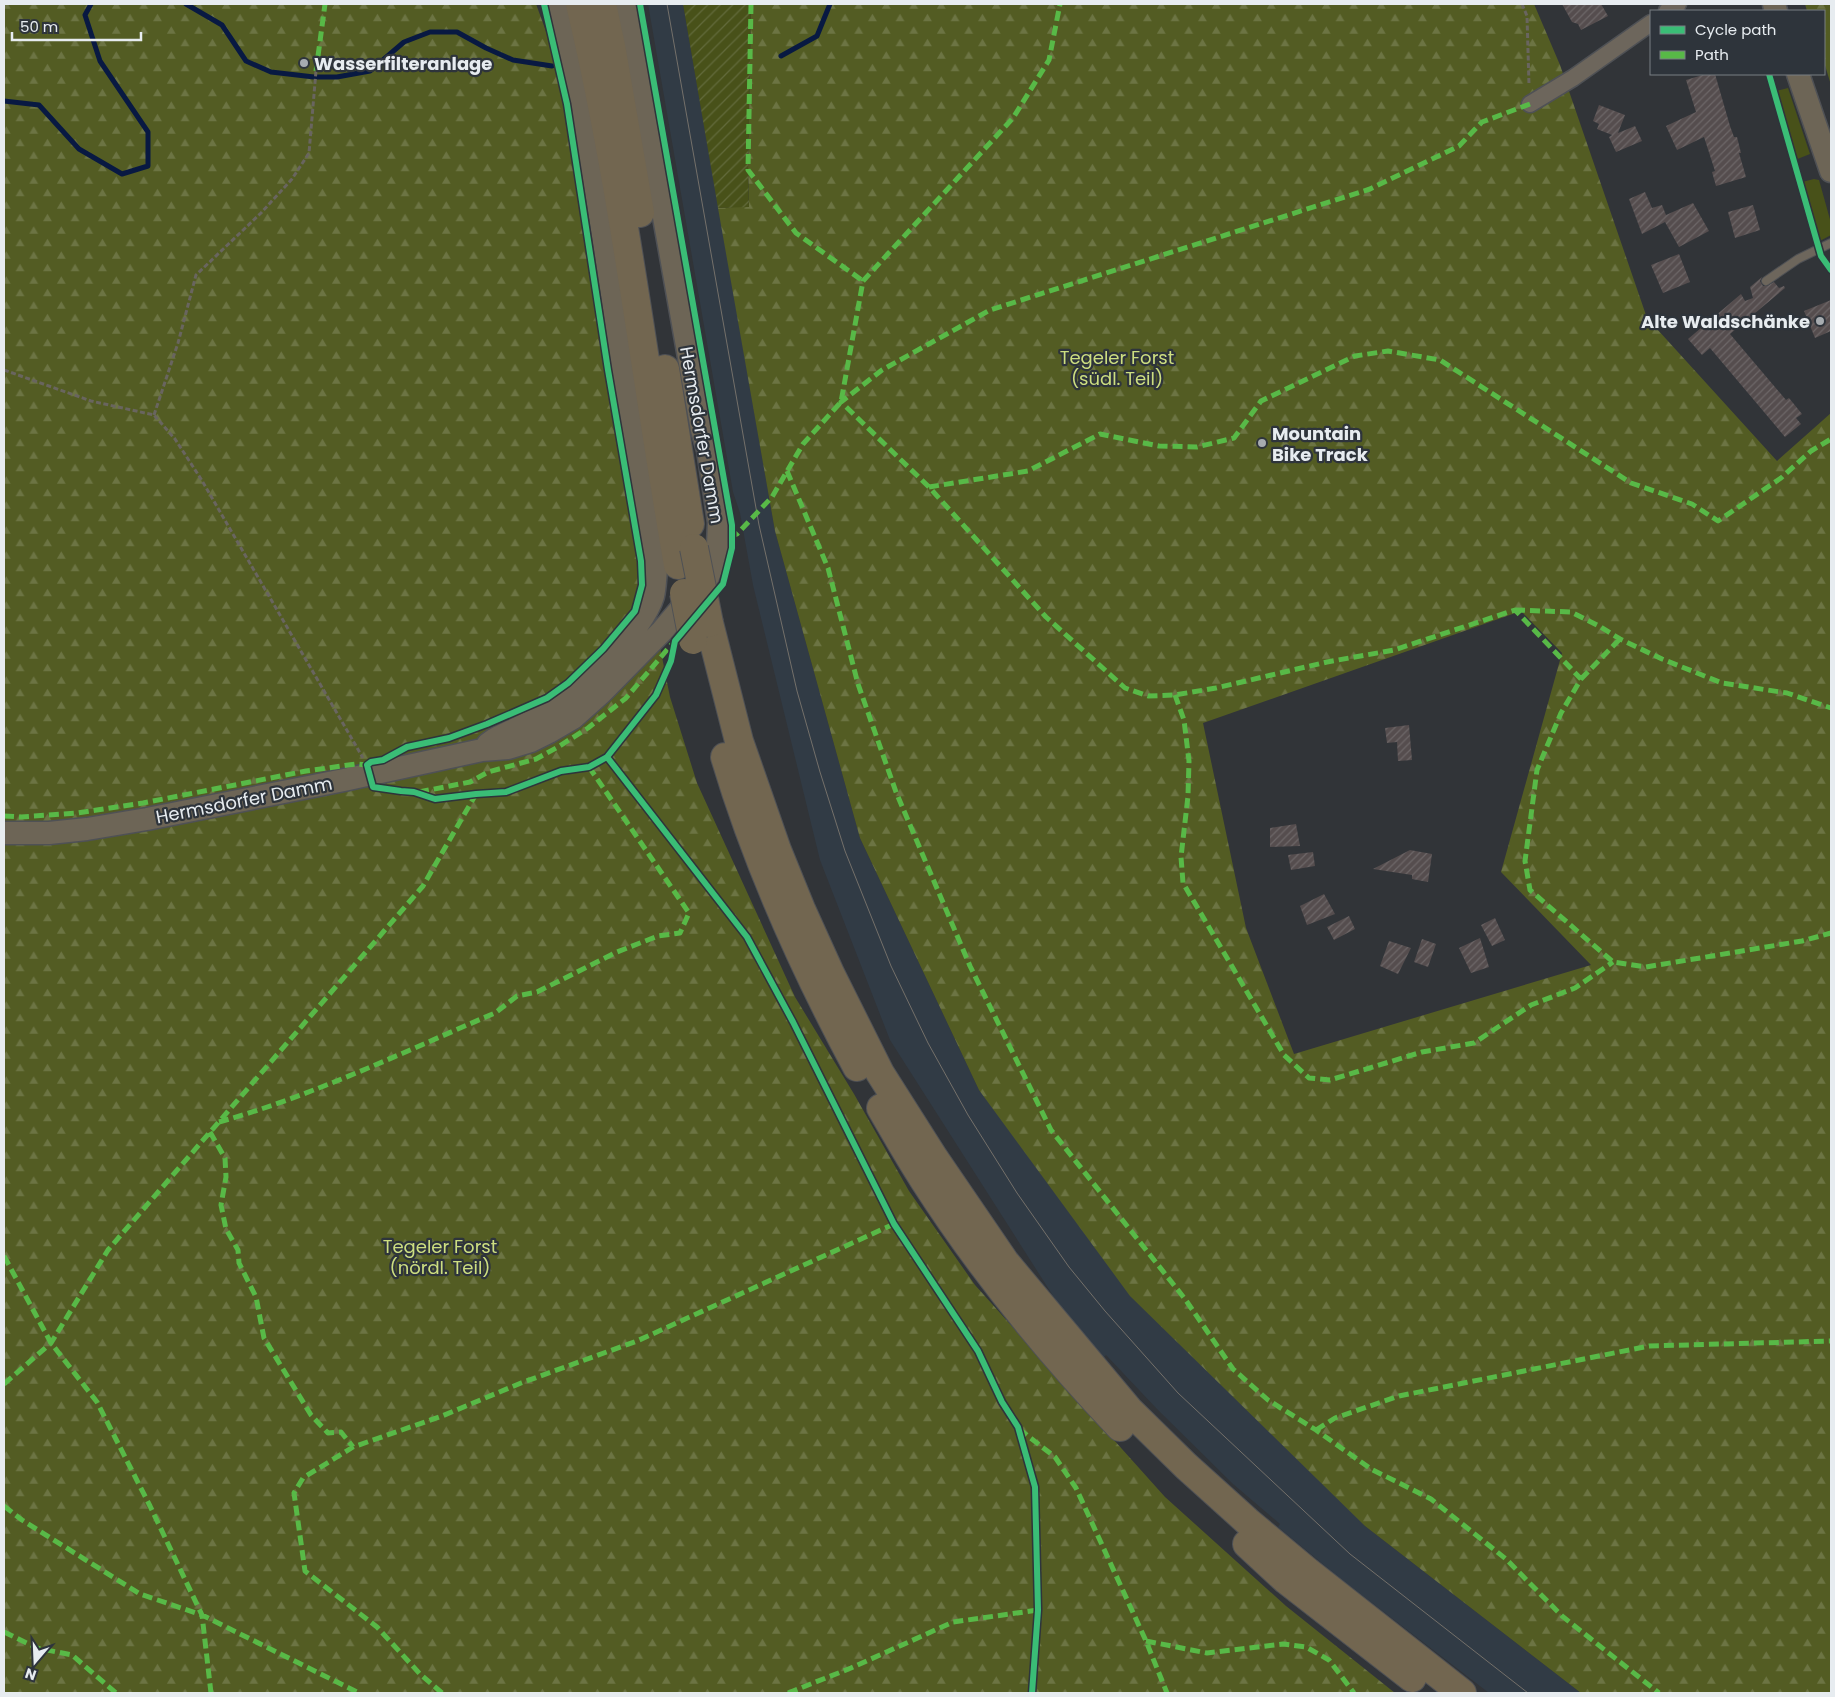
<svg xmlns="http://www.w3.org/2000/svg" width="1835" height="1697" font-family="Poppins,sans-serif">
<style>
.built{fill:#313b45}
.grass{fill:#485119}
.forest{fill:url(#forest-firs);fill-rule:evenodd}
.garden{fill:url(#garden-furrows)}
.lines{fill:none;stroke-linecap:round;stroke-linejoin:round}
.stream{stroke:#081942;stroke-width:5}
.building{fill:url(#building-hatch)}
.service-casing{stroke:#4f5155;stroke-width:10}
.minor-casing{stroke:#4f5155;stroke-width:19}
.secondary-casing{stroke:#4f5155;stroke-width:25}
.motorway-casing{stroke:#4f5155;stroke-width:30}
.path{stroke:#69655f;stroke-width:3;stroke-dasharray:5 2.5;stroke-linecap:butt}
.service{stroke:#6d665c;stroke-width:8}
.minor{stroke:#6d665c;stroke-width:16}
.secondary{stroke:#6d6556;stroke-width:22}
.motorway{stroke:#726650;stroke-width:28}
.tram{stroke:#74706a;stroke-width:1}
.motorway-bridge-casing{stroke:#4f5155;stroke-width:30;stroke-linecap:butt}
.motorway-bridge{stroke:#726650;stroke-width:28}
.quiet{stroke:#58b947;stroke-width:5;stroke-dasharray:10 5;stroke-linecap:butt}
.cycleway-casing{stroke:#2e343b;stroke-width:9}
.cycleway{stroke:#3abd76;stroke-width:6}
.poi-dot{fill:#a7acb0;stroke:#2e343b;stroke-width:2}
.labels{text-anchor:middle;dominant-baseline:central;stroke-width:4.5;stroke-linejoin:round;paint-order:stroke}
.poi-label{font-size:18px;font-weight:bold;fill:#e7ecf0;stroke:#2e343b;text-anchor:start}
.park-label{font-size:18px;fill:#cdde80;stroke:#2e343b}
.street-label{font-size:18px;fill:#e7ecf0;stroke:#2e343b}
</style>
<defs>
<pattern id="forest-firs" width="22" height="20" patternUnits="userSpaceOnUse" patternTransform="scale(1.25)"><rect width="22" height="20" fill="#535c23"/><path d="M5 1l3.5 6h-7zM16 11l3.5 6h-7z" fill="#6c7443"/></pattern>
<pattern id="garden-furrows" width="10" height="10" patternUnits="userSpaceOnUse" patternTransform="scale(1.25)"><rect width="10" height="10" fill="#485119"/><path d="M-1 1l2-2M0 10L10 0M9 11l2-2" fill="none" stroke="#626a3b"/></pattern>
<pattern id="building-hatch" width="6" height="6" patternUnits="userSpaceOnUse" patternTransform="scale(1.25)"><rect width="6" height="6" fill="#554d4e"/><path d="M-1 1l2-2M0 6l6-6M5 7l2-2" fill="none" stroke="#6d6768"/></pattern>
</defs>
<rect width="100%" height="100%" fill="#313438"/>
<path class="built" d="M648,4H683L775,531L860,838L979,1090L1365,1526L1581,1693H1489L1341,1579L1278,1527L1280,1524L1233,1484L1157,1409L1106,1355L1104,1357L1057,1302L890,1040L820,860L753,585L740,513L733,492Z"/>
<path class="grass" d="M1788,88L1810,154L1795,160L1776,91Z
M1814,179L1819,180L1831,223V235L1818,242L1802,182Z"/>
<path class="forest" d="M4,4H536L559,67L605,373L670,697L697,783L795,997L854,1094L909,1191L975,1285L1165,1497L1286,1606L1395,1693H4Z
M751,4H1534L1560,65L1647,318L1777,461L1831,413V1693H1581L1365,1526L1130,1296L979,1090L860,838L775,531L718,208L749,206L748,170ZM1521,611L1562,653L1501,872L1591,965L1294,1054L1246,928L1203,723Z
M1805,4H1831V85L1824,62V11H1807Z"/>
<path class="garden" d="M683,4H751L748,170L749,207L718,208Z"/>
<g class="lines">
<path class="stream" d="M186,4L222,25L246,61L271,72L314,77H337L370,71L404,42L430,32H457L486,48L513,60L552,66
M781,56L817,36L830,4
M4,101L39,105L79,149L122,174L148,166V132L100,61L85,15L91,4"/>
</g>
<path class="building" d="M1562,4H1601L1608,16L1581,30L1578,24L1572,22Z
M1706,74H1715L1730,126L1734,137H1737L1741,153H1739L1746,177L1716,186L1712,172L1715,171L1704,137L1677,150L1666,126L1696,112L1686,80Z
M1599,105L1625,115L1618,133L1635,126L1642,141L1616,152L1609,137L1612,135L1597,129L1599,124L1593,121Z
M1645,192L1652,208L1662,205L1666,215L1693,203L1709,231L1679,247L1665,222L1642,234L1629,199Z
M1753,205L1760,230L1735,238L1728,212Z
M1679,254L1690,282L1663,293L1651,265Z
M1762,277L1760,281L1763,286H1767L1774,282L1779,288L1784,286L1785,288L1730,334L1786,400L1789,398L1802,414L1796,418L1801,424L1785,437L1710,348L1702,355L1688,339L1741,294L1745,301L1753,298L1750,287Z
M1831,300V331L1815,338L1804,311Z
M1409,725L1412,760L1398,761L1397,742L1387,743L1385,728Z
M1296,824L1300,846L1270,847V828Z
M1410,850L1432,854L1428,882L1412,879V875L1373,869Z
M1313,852L1315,866L1291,870L1288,855Z
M1324,894L1335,914L1307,925L1300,906Z
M1349,916L1355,929L1334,940L1327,927Z
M1495,918L1505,940L1492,946L1481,925Z
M1480,938L1489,967L1471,973L1459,948Z
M1422,939L1436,944L1428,967L1414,962Z
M1389,941L1411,948L1398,974L1380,966Z"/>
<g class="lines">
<g class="service-casing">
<path id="service" d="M1766,281L1798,259L1831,243"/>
</g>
<g class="minor-casing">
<path id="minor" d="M1667,11L1678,4
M1530,104L1573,78L1651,23"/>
</g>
<g class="secondary-casing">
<path id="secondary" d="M1774,4L1776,11
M1798,74L1831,171
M488,744L495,739C511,731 527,724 543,715C575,694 642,633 653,596C655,588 655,578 656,570C645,507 633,445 625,383C606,256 590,129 557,4
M4,833H49L87,829L147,819L344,780L482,750L508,748L531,741L549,732L573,718L601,693L662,631L708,577L714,562L718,545L719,522L708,450L702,430L626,4"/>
</g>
<g class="motorway-casing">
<path id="motorway" d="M580,4C624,188 645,378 678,565
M602,4L611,46L640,213
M665,369L690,524
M709,623L739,741L777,850L801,909L830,973L880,1073L934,1158L1005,1262L1129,1410L1186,1466L1247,1521L1307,1571L1462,1693
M725,757C757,865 804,968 857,1067
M881,1108C895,1132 909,1157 924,1180C981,1269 1048,1351 1120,1427
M1247,1544L1286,1580L1412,1678"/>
</g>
<path class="path" d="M1522,4L1527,16L1529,85
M4,370L91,401L154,415L175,439L201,479L363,758
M154,415L178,343L196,275L261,213L292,179L309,153L316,71"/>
<use href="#service" class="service"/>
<use href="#minor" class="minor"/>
<use href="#secondary" class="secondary"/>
<use href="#motorway" class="motorway"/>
<path class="tram" d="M667,4L759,525L797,691L820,772L845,851L891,966L928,1043L968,1115L1017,1193L1069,1267L1105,1311L1178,1393L1350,1554L1528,1693"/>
<g class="motorway-bridge-casing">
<path id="motorway-bridge" d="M694,548L709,623
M684,593L693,640"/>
</g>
<use href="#motorway-bridge" class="motorway-bridge"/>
<path class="quiet" d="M751,4L748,170L796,233L863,281
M316,71L325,4
M1530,104L1482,122L1459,146L1370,189L990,310L882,370L841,402L929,487L1046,617L1125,688L1148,696L1175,695L1216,688L1327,662L1394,650L1515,610L1581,679L1561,713L1537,770L1525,861L1530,890L1613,962L1646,967L1802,941L1831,933
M787,471L828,568L858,684L896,792L970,966L1051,1130L1185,1299L1233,1369L1268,1400L1316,1430L1371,1469L1431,1499L1506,1559L1562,1616L1659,1693
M929,487L1028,471L1100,434L1159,446L1197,447L1234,438L1261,401L1355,356L1388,351L1440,360L1631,483L1692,504L1718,521L1781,478L1811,451L1831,439
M732,539V536L737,534L772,497L803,444L841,402L863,281L1013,118L1049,60L1060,4
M1515,610L1571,612L1599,626L1620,639L1662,659L1722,683L1787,693L1831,708
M1581,679L1620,639
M1175,695L1184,720L1189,761L1188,796L1181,857L1183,883L1284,1055L1309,1078L1330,1080L1422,1052L1474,1043L1531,1005L1575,988L1613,962
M419,792L470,782L488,772L536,759L558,747L588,728L626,698L672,644
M4,816L21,817L77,813L143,803L306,771L356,764L367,765L368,769
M219,1122C312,1096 406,1051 495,1013L517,996L537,992L617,952L658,936L680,933L689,913L589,767
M210,1132L225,1158L226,1177L221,1205L226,1229L238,1250L239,1263L256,1297L264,1338L311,1415L328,1433L341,1432L353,1447
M4,1256L51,1343L97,1402L150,1506L202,1615L211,1693
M4,1384L51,1343L108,1250L423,886L476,794
M1019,1429L1055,1457L1076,1488L1146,1641L1167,1693
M1316,1430L1335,1418L1399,1396L1649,1346L1831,1341
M4,1506L22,1520L140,1594L202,1615L359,1693
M4,1632L37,1648L72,1655L116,1693
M1146,1641L1207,1653L1283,1644L1306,1647L1329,1660L1354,1693
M442,1693L420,1674L377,1627L305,1571L294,1493L303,1478L353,1447L442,1416L521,1383L637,1341L894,1224
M788,1693L851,1668L953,1622L1038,1610"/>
<g class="cycleway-casing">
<path id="cycleway" d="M544,4L567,104L608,370L641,561L642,585L635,611L603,649L568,683L547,698L487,724L449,738L407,747L383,760L371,762L367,765L373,787L401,791L414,792L435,799L476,794L506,792L561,771L589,767L607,757L656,695L671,661L675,641L723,584L732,548V525L640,4
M1769,74L1821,256L1831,270
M607,757L747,937L793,1022L894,1224L978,1351L1002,1402L1018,1427L1035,1487L1038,1610L1032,1693"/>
</g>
<use href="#cycleway" class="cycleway"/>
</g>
<g class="poi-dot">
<circle cx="304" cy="63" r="5"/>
<circle cx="1820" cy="321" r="5"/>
<circle cx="1262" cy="443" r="5"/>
</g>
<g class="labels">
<g class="poi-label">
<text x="314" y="63">Wasserfilteranlage</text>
<text x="1810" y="321" text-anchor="end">Alte Waldschänke</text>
<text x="1272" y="433">Mountain<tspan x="1272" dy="21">Bike Track</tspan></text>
</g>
<g class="park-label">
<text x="1117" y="357">Tegeler Forst<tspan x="1117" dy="21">(südl. Teil)</tspan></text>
<text x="440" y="1246">Tegeler Forst<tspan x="440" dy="21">(nördl. Teil)</tspan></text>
</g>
<g class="street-label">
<text transform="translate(702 435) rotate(80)">Hermsdorfer Damm</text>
<text transform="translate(244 800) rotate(-11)">Hermsdorfer Damm</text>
</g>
</g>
<rect width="1835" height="1697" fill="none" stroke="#e7ecf0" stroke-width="10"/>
<rect x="1650" y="10" width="175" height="65" fill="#2e343b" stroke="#787e83"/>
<rect x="1660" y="26" width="25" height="8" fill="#3abd76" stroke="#787e83"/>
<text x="1695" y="35" font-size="15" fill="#e7ecf0">Cycle path</text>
<rect x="1660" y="51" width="25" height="8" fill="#58b947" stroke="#787e83"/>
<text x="1695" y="60" font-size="15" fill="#e7ecf0">Path</text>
<g transform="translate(35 1662) rotate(199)" stroke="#2e343b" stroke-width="4" paint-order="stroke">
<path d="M0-4L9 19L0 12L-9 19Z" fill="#e7ecf0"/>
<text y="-8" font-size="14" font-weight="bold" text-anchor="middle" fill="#e7ecf0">N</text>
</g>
<path d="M12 32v8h129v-8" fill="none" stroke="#e7ecf0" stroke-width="2.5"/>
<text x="20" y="32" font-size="15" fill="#e7ecf0" stroke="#2e343b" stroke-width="4" paint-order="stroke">50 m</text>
</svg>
